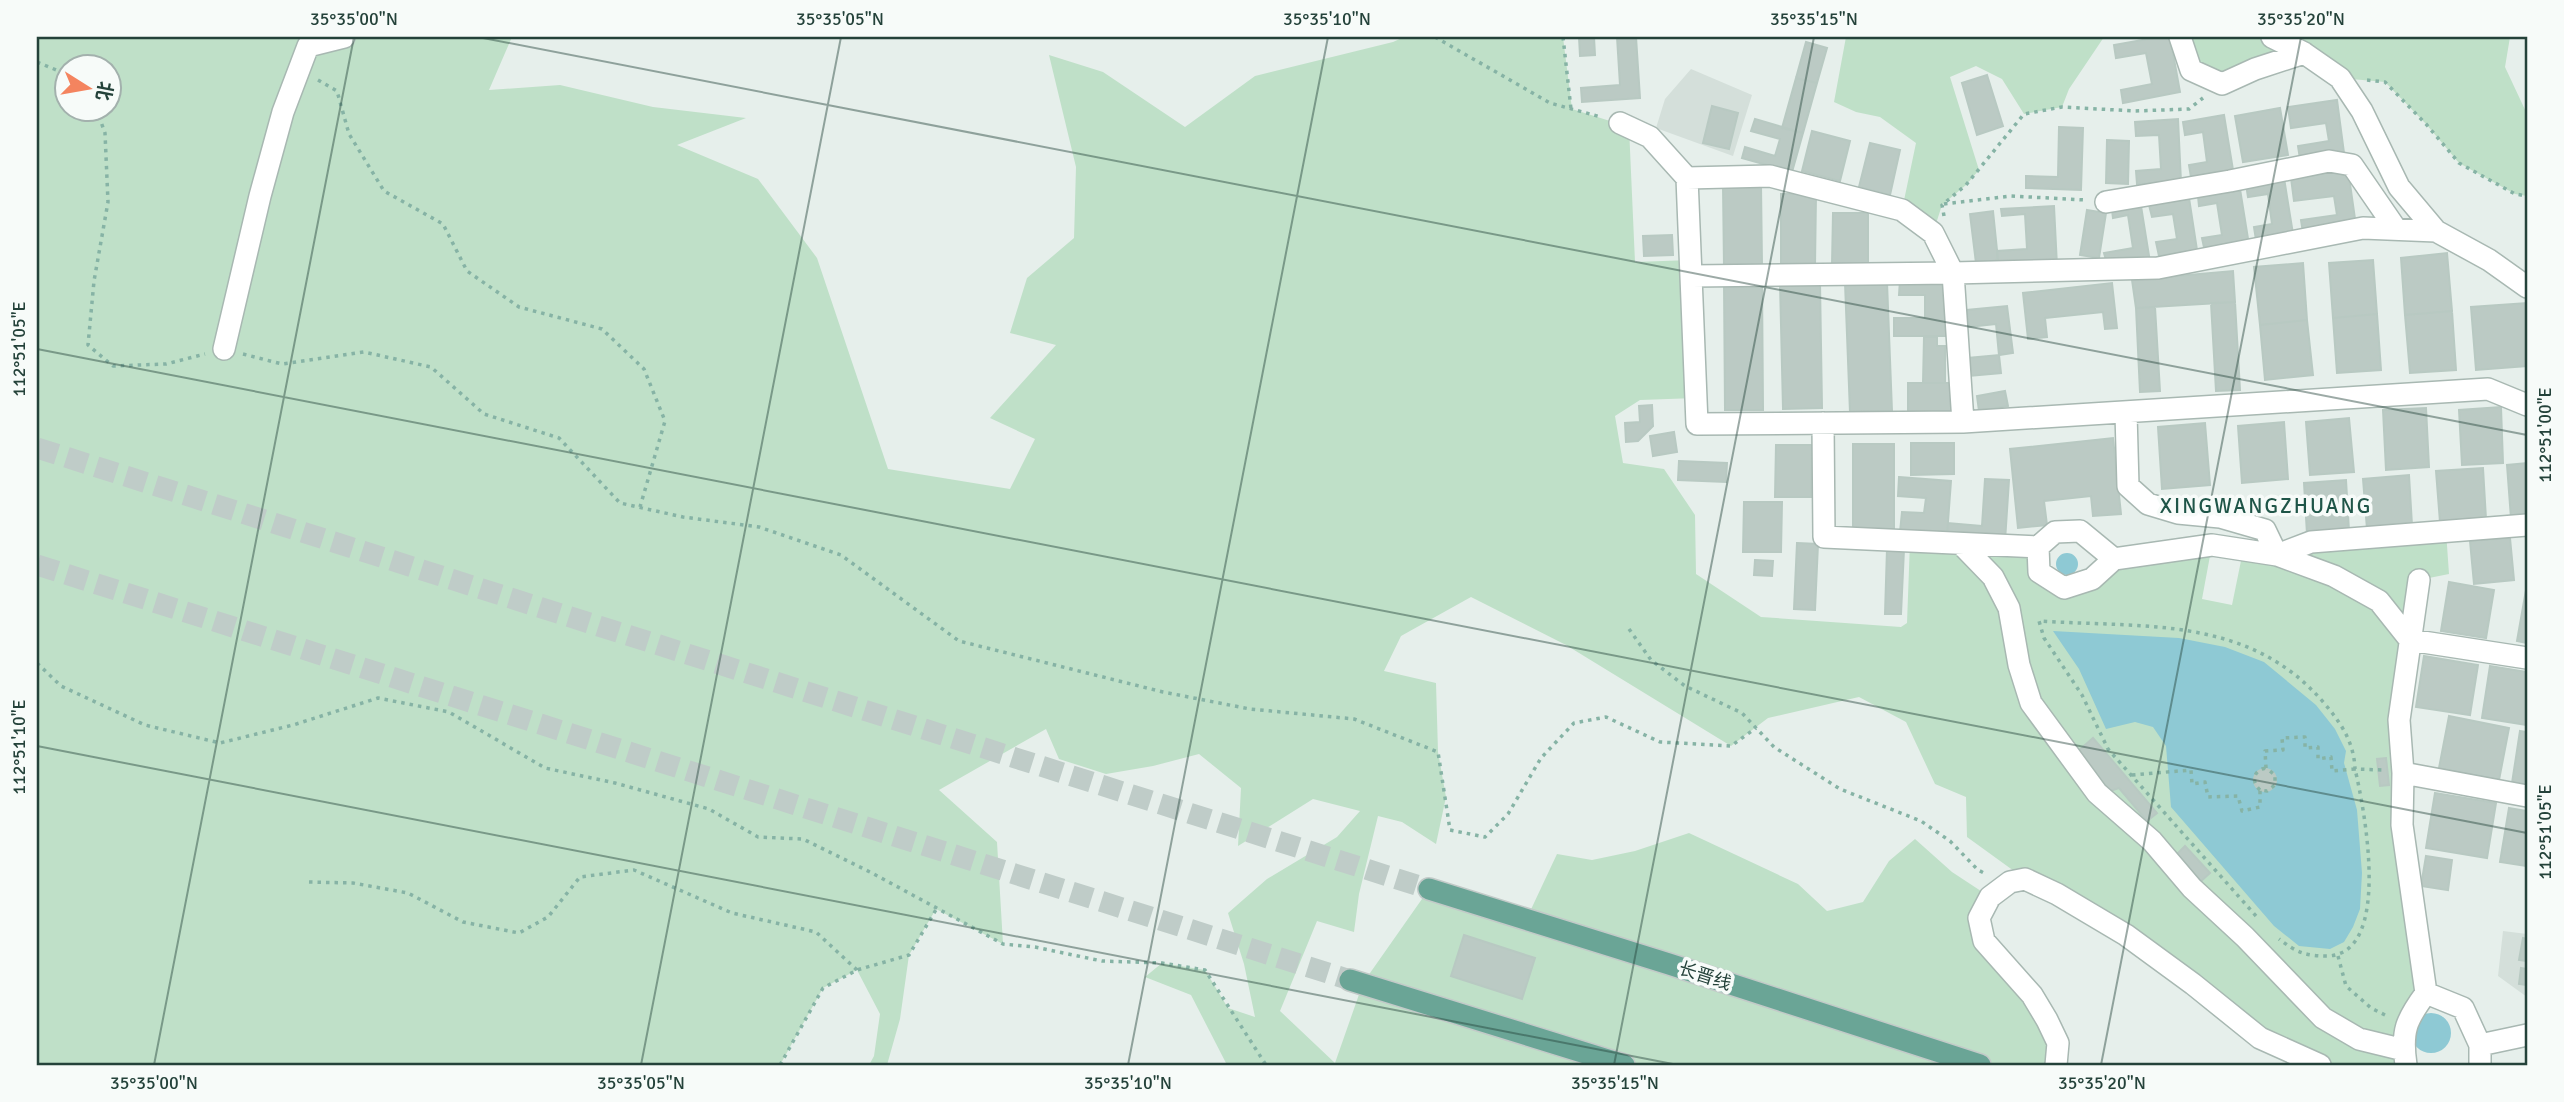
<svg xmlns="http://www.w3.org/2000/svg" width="2564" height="1102" font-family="Signika,'Noto Sans SC',sans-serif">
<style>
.built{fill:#d4dfda}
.green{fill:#bfe0c8;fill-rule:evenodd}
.water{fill:#8ec9d4}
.building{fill:#bbcac4;stroke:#b8c9c2;stroke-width:2}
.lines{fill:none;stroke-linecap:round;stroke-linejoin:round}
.major-tunnel{stroke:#bfccc8;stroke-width:21;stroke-dasharray:21 10;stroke-linecap:butt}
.minor-casing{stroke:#a8b8b2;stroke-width:24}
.major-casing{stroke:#c2cac8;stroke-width:24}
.path{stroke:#86b3a5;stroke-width:3.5;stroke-dasharray:3.5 5;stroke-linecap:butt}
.minor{stroke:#fff;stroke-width:21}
.major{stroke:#6aa596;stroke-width:21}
.ticks{fill:none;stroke:#24423a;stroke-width:2;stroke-opacity:0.45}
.labels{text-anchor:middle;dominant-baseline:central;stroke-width:7;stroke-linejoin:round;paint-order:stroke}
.street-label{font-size:18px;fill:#24423a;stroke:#f7fbf9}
.quarter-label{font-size:21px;letter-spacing:2px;fill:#1f5548;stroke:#f7fbf9}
.neatline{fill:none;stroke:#24423a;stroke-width:2.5}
.ticks-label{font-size:18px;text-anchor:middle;fill:#24423a}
</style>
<rect width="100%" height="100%" fill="#e6efeb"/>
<path class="built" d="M1691,69L1752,95L1733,156L1656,128L1665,99Z
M2503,931L2527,934V997L2498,976Z"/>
<path class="green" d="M37,37H512L489,90L560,85L653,107L746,118L677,145L758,179L817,258L888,469L1010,489L1035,439L990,418L1056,345L1010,333L1027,278L1074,238L1076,167L1049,55L1103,72L1185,127L1255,76L1393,42L1404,37H1563L1572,109L1629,127L1635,262L1691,260L1696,398L1640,400L1615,416L1623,463L1664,469L1695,515L1696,574L1761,617L1901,627L1907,623L1910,542L2038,547L2040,572L2064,587L2114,559L2212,545L2202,599L2232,605L2243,551L2446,531L2449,574L2419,580L2399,720L2426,993L2406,1065H2320L2025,879L1967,837L1966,797L1935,784L1906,722L1859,697L1768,718L1731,746L1566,645L1471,597L1401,636L1384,671L1436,683L1438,752L1446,797L1436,844L1402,822L1378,816L1359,894L1354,932L1317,921L1280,1011L1335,1063L1363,983L1429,889L1526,920L1557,854L1592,860L1635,851L1689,833L1798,884L1827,911L1863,902L1889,861L1915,839L1952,872L1990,897L1979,918L2032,995L2056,1065H1227L1191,995L1145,977L1162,963L1205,970L1228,1008L1255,1017L1244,964L1228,913L1267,879L1337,837L1360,811L1313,799L1238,846L1241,788L1199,754L1153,766L1106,774L1059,759L1046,729L939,790L997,842L1003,944L936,909L909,955L900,1019L887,1065H869L874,1056L880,1014L857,970L823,988L780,1065H37ZM66,66H108V108H66Z
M1846,37H2104L2069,89L2062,107L2024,114L2002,79L1976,66L1950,77L1979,170L1966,185L1942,205L1933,233L1902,210L1916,143L1880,117L1856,112L1834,102Z
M2180,37H2510L2505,67L2527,114V196L2515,194L2459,163L2426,124L2385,82L2340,78L2304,54L2222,84L2191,70Z"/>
<path class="water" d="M2056 564a11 11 0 1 1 22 0a11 11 0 1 1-22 0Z
M2053,631L2179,638L2225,647L2264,662L2316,705L2335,729L2346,751L2344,763L2357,810L2362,873L2360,909L2353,927L2344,942L2330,949L2299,946L2274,926L2171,807L2166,746L2153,727L2135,722L2106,729L2079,669Z
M2411 1033a20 20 0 1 1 40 0a20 20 0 1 1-40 0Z"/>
<path class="building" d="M1579,37H1594L1595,55L1580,56Z
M1617,37H1636L1640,98L1582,102L1581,88L1620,85Z
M2159,37H2170L2180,92L2123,103L2121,90L2152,84L2146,53L2116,58L2114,45Z
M1806,42L1827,48L1817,83L1796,78Z
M1987,75L2003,126L1977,135L1962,83Z
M1796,78L1817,83L1803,133L1782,128Z
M2337,100L2344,153L2300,159L2298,146L2329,141L2326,123L2291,128L2288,107Z
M1712,106L1738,113L1729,149L1703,143Z
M2280,108L2288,155L2243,162L2235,116Z
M2224,115L2233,170L2191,177L2189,165L2207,162L2203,132L2185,135L2183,122Z
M1755,119L1803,133L1792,172L1742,158L1745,147L1775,156L1780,139L1751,131Z
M2178,119L2181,182L2137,184L2136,171L2161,169L2159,135L2136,136L2135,122Z
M2059,127L2083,128L2081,190L2026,188V176L2058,177Z
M1812,131L1850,141L1840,181L1802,171Z
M2107,140L2129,141L2128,184L2106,183Z
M1870,143L1900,150L1890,195L1859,187Z
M2348,170L2356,226L2303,233L2301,220L2337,215L2334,196L2294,201L2291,178Z
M2284,178L2293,234L2256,240L2254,227L2272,224L2268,194L2248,197L2246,184Z
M1761,184L1762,266L1724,267L1723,185Z
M2240,189L2249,245L2205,252L2202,238L2222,235L2217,203L2199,206L2198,196Z
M1781,194H1816L1815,267L1781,266Z
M2189,198L2197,250L2159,256L2156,242L2177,239L2173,214L2152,217L2149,205Z
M2054,206L2057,266L1998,270L1997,251L2027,249L2025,214L2002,216L2001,209Z
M2141,206L2150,262L2107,264L2104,253L2133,248L2128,215L2113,218L2112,210Z
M2087,210L2106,213L2099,258L2080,255Z
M1993,211L1998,260L1976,263L1970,214Z
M1833,213H1868V265H1832Z
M1672,235L1673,255L1644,256L1643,236Z
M2447,253L2452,311L2405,315L2401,258Z
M2373,260L2377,314L2333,318L2329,263Z
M2303,263L2307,320L2260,325L2254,267Z
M2233,271L2235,302L2136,308L2132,280Z
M1900,280H1948V336H1894V318H1925V295H1899Z
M1724,282H1762L1763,410H1725Z
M1820,282L1822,408L1783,409L1780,283Z
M1887,282L1892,411L1850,412L1845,283Z
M2112,283L2117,328L2105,329L2103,312L2045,318L2047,337L2028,339L2023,293Z
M2235,302L2240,390L2216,391L2211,303Z
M2527,303V366L2476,370L2471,307Z
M2007,306L2013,353L1999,355L1996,324L1969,327L1967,310Z
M2155,307L2160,391L2140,392L2136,308Z
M2452,311L2456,370L2410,373L2405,315Z
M2377,314L2381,370L2337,373L2333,318Z
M2307,320L2313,375L2265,380L2260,325Z
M1924,337H1937V346H1945V383H1923Z
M1999,355L2001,373L1969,376L1968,358Z
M1908,383H1953V413H1908Z
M2005,391L2008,406L1979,411L1977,396Z
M1652,405L1653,426L1638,441L1626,442L1625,423L1640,422L1639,406Z
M2501,407L2503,463L2462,465L2459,410Z
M2426,408L2429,467L2386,470L2383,410Z
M2349,418L2354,472L2310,475L2306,422Z
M2284,422L2288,479L2242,483L2238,426Z
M2205,423L2210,485L2162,489L2158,427Z
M1674,432L1677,452L1653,456L1650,436Z
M2113,438L2121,514L2093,516L2091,496L2044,501L2047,525L2018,528L2010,449Z
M1911,443H1954V474L1911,475Z
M1853,444H1894V529H1853Z
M1776,445H1812L1811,497H1775Z
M1679,461L1727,463L1726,482L1678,480Z
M2527,463V516L2511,518L2507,465Z
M2483,468L2486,519L2440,522L2436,471Z
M2409,475L2412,525L2367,529L2363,479Z
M1899,477L1951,481L1947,535L1900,532L1902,512L1924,513L1926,498L1898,496Z
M1985,479L2009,480L2005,541L1947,535L1948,523L1982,526Z
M2346,480L2349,531L2307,534L2304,483Z
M1744,502H1782L1781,552H1743Z
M2510,538L2514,580L2474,584L2470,541Z
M1797,543L1818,544L1815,610L1794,609Z
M1887,549H1904L1901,614H1885Z
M1755,560L1773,561L1772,576L1754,575Z
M2449,582L2494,590L2486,638L2441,631Z
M2526,590H2527V643L2517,641Z
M2424,656L2478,665L2470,715L2416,707Z
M2490,666L2527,672V725L2482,718Z
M2449,716L2509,728L2499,780L2439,768Z
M2520,731L2527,732V786L2512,783Z
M2093,738L2157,813L2147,821L2119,788L2110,791L2077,752Z
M2386,758L2389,785L2380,786L2377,759Z
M2254 780a11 11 0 1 1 22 0a11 11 0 1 1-22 0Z
M2435,793L2496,803L2487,858L2426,848Z
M2509,808L2527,811V866L2500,862Z
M2185,846L2210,873L2200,882L2175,856Z
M2426,856L2452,860L2448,890L2421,886Z
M1464,935L1535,958L1522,999L1451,976Z
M2523,938L2527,939V961L2519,960Z
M2521,968L2527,969V985L2519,984Z"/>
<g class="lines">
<path class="major-tunnel" d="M37,448L1429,889
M37,565L1350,980"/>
<g class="minor-casing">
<path id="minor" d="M2180,37L2191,70L2222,84L2255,69L2304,53
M2272,37L2304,53L2340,78L2362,111L2399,187L2436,231L2489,260L2527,287
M1620,123L1650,137L1687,178L1697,424L1963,422L2488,389L2527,405
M1687,178L1770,176L1902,210L1933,233L1953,273L2158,268L2363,228L2436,231
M2106,202L2230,181L2329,161L2352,165L2396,229
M1692,276L1953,273L1963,422
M224,349L260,196L283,112L308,46L344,37
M2126,413L2128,486L2148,504L2178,513L2220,517L2265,530L2277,555L2311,542L2527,525
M1823,423L1824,537L2038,547
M1962,545L1993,577L2009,608L2019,665L2031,703L2097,793L2152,841L2192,888L2245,937L2323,1018L2359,1039L2404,1050
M2114,559L2080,531L2055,532L2038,547L2039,572L2064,588L2092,579L2114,559L2212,545L2277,555L2334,576L2379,601L2410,640L2527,658
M2419,580L2399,720L2403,773L2402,825L2426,993L2463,1008L2480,1045V1065
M2403,773L2527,796
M2480,1045L2527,1035
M2056,1065L2058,1043L2047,1020L2032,995L1984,941L1979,918L1990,897L2010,882L2025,879L2057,894L2126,935L2193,984L2260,1038L2320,1065
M2406,1065C2401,1031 2406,1020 2426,993"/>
</g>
<g class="major-casing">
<path id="major" d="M1429,889L1669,964L1980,1065
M1350,980L1624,1065"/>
</g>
<path class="path" d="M1435,37L1550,103L1601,117
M1563,37L1571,109
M37,62L66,74
M318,80L337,91L349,134L384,191L443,224L467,271L519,307L602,329L644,369L665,421L640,507
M2367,80L2385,82L2426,124L2459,163L2515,194L2527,196
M96,108L105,133L108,202L94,281L88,345L113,366L166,364L205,354
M1944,204L2011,196L2086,200
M1944,216L1942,205L1966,185L2024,114L2062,107L2135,111L2189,109L2203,98
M243,354L282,364L364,352L431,367L484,414L559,438L620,503L683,517L759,527L841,555L959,641L1163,692L1250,709L1354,719L1438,752L1450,830L1485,837L1508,814L1541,758L1574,723L1606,717L1660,742L1731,746L1756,728
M1629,629L1651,660L1685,686L1742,713L1774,747L1840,789L1921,821L1950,841L1978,870L1986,874
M37,663L61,686L145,725L220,743L293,725L378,698L449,712L545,768L615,783L709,809L758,837L803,839L872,873L1003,944L1035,947L1102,961L1162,963L1205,970L1266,1065
M2132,775L2191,770L2192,784L2205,782L2208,797L2238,796L2242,811L2260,807V790L2267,791L2275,785V775L2266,768L2265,751L2283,750L2282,738L2305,737V748L2318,747V759L2331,757L2332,771L2355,769C2364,807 2393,955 2327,956C2305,956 2296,952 2279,939
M2260,790C2251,782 2253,770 2266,768
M309,882L353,883L408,893L463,922L519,933L548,917L580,877L634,870L732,913L816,932L857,970
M2256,916L2108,749L2082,695L2044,638L2039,621C2144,628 2249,615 2324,703C2341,723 2354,742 2355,769L2383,770
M2338,956L2346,986L2371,1008L2389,1017
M780,1065L823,988L857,970L909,955L937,908"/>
<use href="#minor" class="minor"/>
<use href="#major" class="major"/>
</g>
<path class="ticks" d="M478,37L2527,435M2524,37H2527M37,349L2527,833M37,746L1678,1065M154,1065L354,37M641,1065L841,37M1128,1065L1328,37M1614,1065L1814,37M2101,1065L2301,37"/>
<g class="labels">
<g class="street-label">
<text transform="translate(1705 976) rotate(18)">长晋线</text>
</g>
<g class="quarter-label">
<text x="2266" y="506">XINGWANGZHUANG</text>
</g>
</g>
<rect width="2564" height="1102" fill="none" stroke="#f7fbf9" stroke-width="77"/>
<g transform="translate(88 88) rotate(101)"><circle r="33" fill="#f7fbf9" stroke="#a3b1ad" stroke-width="2"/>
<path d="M0-5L12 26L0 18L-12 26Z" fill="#f4845f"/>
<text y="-10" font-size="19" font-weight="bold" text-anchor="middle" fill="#24423a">北</text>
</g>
<rect x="38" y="38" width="2488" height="1026" class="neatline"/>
<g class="ticks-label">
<text x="354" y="25">35°35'00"N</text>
<text x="840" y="25">35°35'05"N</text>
<text x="1327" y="25">35°35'10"N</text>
<text x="1814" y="25">35°35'15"N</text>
<text x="2301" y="25">35°35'20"N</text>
<text transform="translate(19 349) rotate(-90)" y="6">112°51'05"E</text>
<text transform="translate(2545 435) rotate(-90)" y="6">112°51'00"E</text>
<text transform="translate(19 747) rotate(-90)" y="6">112°51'10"E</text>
<text transform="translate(2545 832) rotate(-90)" y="6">112°51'05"E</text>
<text x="154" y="1089">35°35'00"N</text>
<text x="641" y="1089">35°35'05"N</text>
<text x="1128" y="1089">35°35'10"N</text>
<text x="1615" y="1089">35°35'15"N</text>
<text x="2102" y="1089">35°35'20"N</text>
</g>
</svg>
